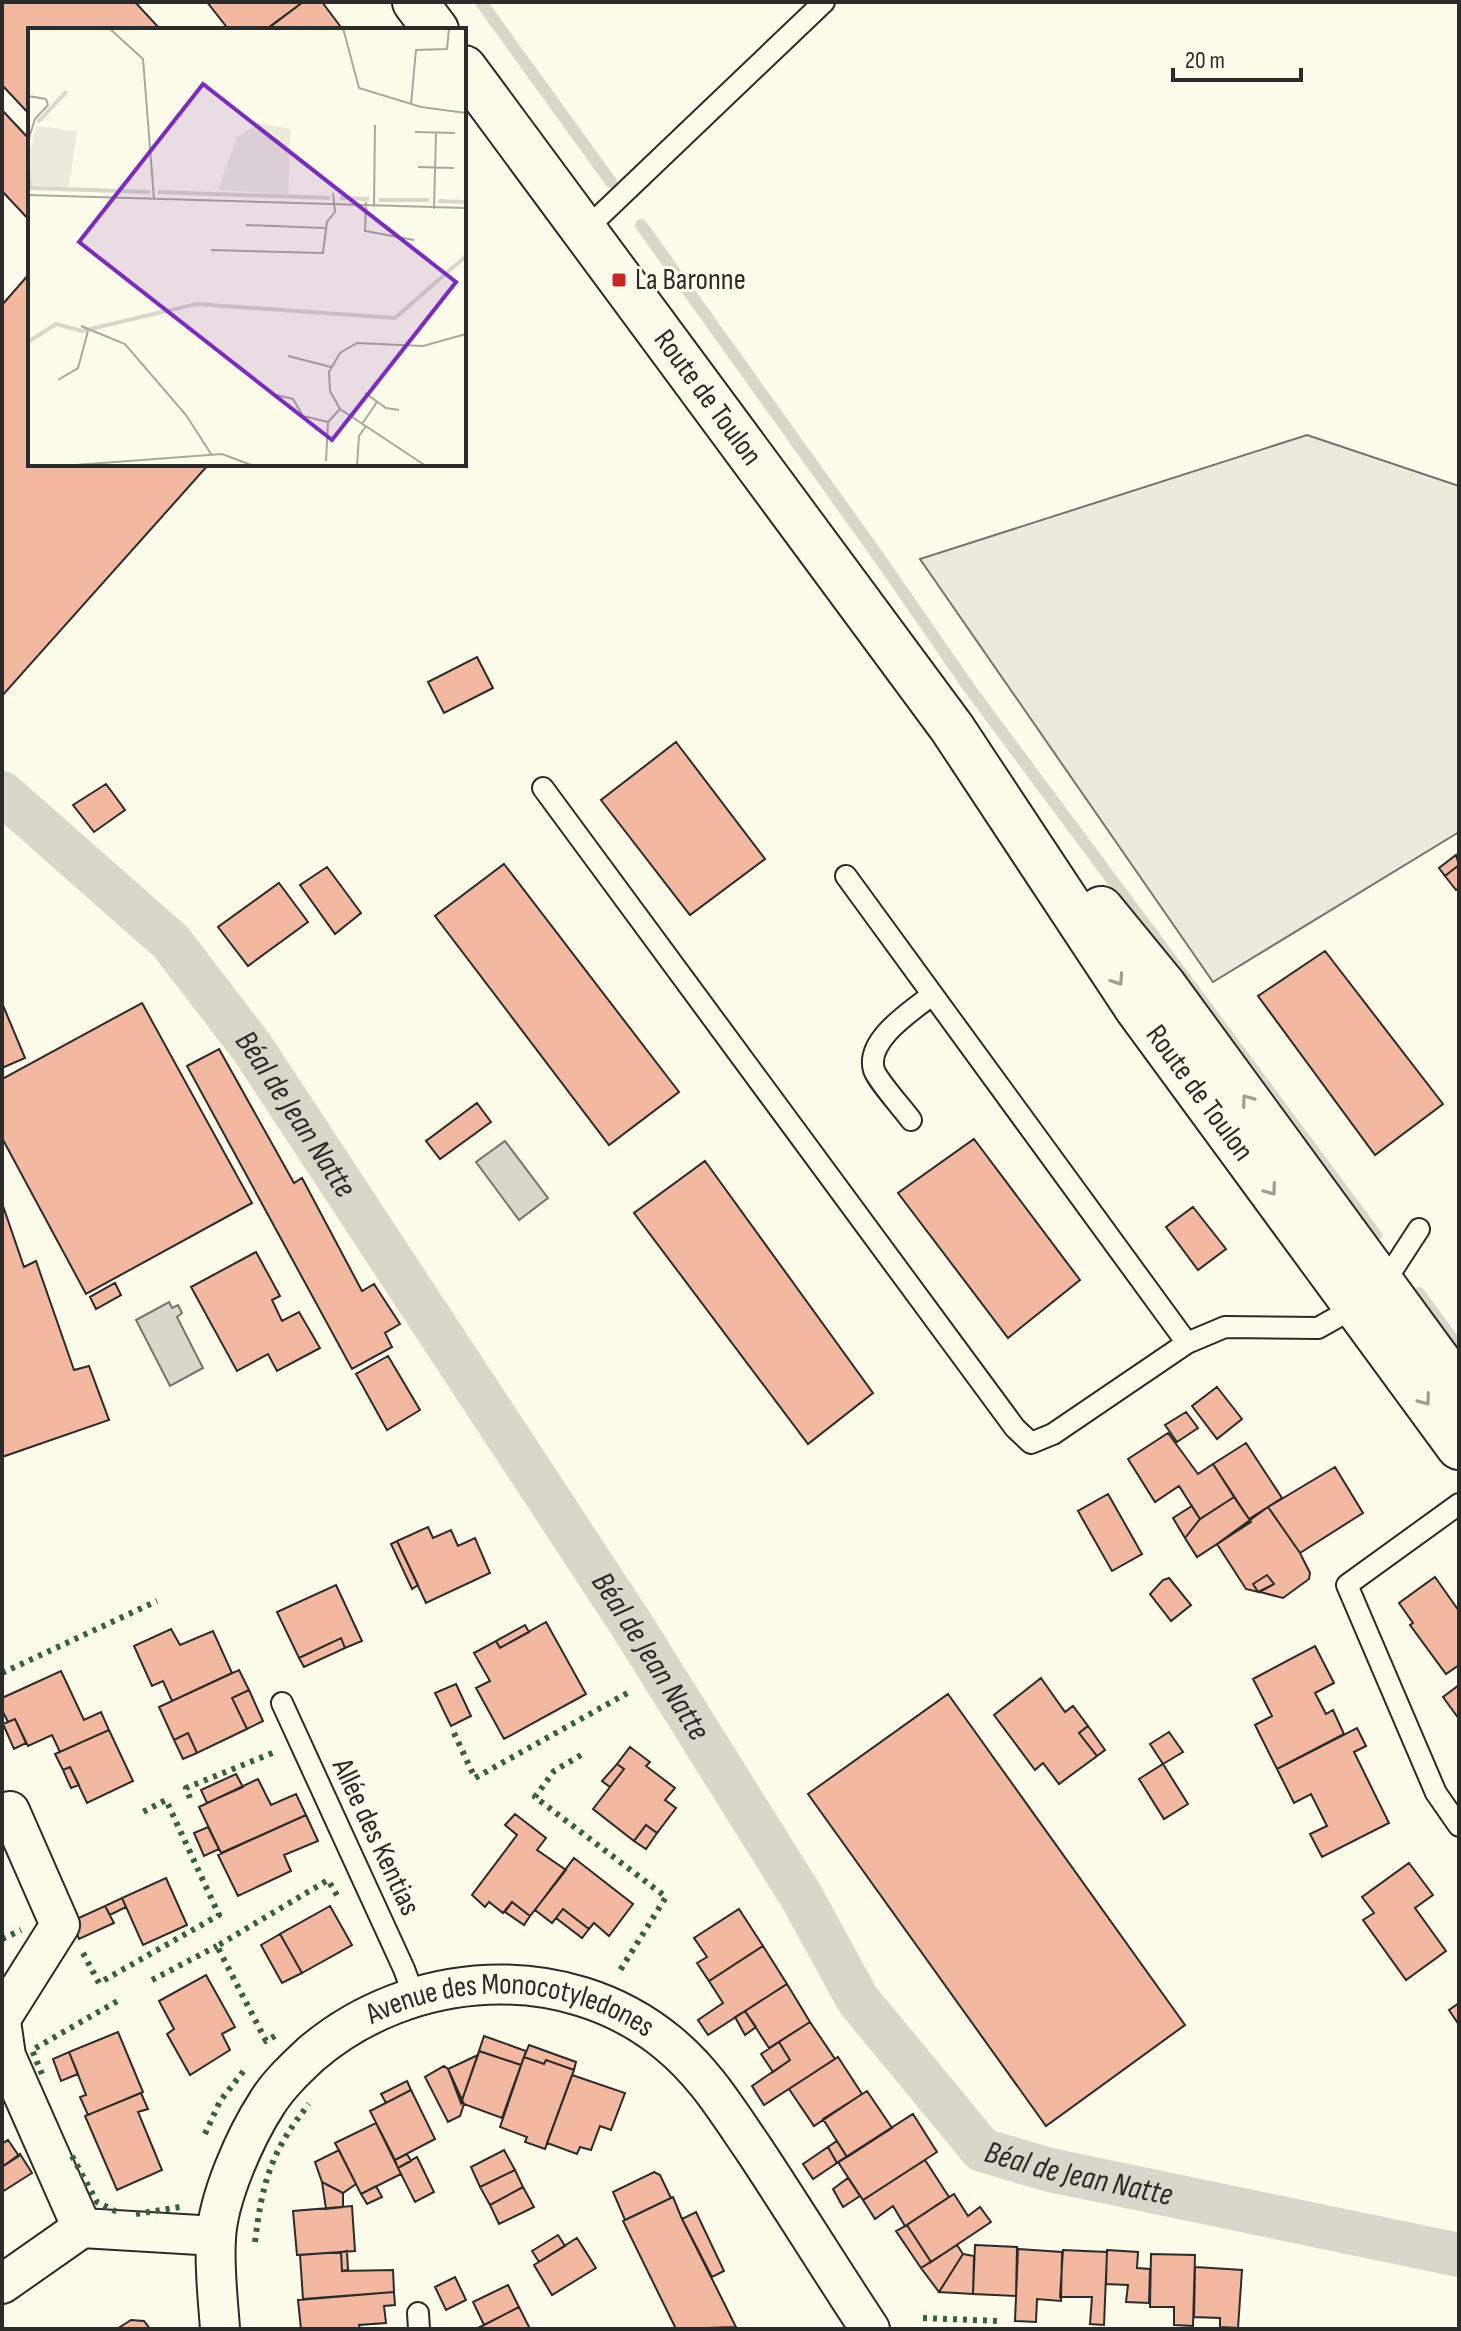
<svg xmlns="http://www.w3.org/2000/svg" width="1461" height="2331" font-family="'Sofia Sans Condensed',sans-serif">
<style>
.green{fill:#ecebdb;stroke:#74746e;stroke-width:2}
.water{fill:#d8d7c9;stroke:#74746e;stroke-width:2}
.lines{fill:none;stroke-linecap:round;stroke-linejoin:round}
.stream{stroke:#d8d7c9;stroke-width:12}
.canal{stroke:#d8d7c9;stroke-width:44}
.building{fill:#f2b8a0;stroke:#2b2b2b;stroke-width:2}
.service-casing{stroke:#2b2b2b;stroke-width:24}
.minor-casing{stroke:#2b2b2b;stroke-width:42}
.primary-casing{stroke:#2b2b2b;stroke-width:48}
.service{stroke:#fdfbea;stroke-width:20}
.minor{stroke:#fdfbea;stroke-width:38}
.primary{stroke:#fdfbea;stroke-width:44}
.hedge{stroke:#34623c;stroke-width:6;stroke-dasharray:4 6;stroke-linecap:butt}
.oneway{stroke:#9e9d94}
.poi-dot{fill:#c62828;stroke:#fdfbea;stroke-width:3}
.labels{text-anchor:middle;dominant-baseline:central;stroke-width:6;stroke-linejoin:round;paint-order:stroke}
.poi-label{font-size:30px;fill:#2b2b2b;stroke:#fdfbea;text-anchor:start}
.street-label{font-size:30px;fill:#2b2b2b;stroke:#fdfbea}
.water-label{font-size:32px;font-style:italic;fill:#2b2b2b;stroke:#fdfbea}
.inset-river{fill:none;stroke:#d8d7c9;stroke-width:4}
.inset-road{fill:none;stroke:#a9a89e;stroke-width:2}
.view{fill:#7b2cbf;fill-opacity:0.15;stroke:#7b2cbf;stroke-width:4}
.inset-edge{fill:none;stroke:#2b2b2b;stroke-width:4}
</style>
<rect width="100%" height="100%" fill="#fdfbea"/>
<path class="green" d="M1307,435L1459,486V832L1213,982L920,559Z"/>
<path class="water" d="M505,1141L548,1198L519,1220L476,1162Z
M169,1302L172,1308L178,1305L182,1313L177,1317L203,1368L170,1386L136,1320Z"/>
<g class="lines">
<path class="stream" d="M481,2L611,182
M641,225L878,556L970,689L1376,1235
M1419,1293L1459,1348"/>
<path class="canal" id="s1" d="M2,793L171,942L253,1049L631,1624L801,1896L858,2000L982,2150L1050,2170L1459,2255"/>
</g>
<path class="building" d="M2,2H135L161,30H30V115L2,85Z
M207,2H303L265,30H229Z
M303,2H322L343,30H271L270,27Z
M2,110L30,140V221L2,191Z
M30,273V464H209L2,696V305Z
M477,657L493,688L444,713L428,682Z
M676,742L765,859L690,915L601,800Z
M106,784L125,810L94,832L73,805Z
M1456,855L1459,865L1445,876L1439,868Z
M504,864L679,1092L609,1145L435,916Z
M1459,865V888L1456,890L1445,876Z
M327,867L361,913L335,934L300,885Z
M279,883L308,922L248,966L218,927Z
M1325,951L1443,1104L1375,1155L1258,996Z
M2,1003L25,1058L2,1068Z
M142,1003L252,1203L86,1294L2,1138V1079Z
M219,1049L294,1183L302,1178L362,1291L374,1284L400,1324L385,1333L392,1347L352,1369L187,1066Z
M477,1103L491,1122L440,1159L426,1141Z
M974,1139L1080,1280L1008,1338L898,1193Z
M705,1161L873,1393L808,1444L634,1213Z
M2,1203L24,1267L36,1261L74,1370L89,1366L109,1420L2,1457Z
M1193,1207L1226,1249L1198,1270L1166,1227Z
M256,1252L280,1296L272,1300L282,1321L299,1312L320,1348L277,1371L268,1354L237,1371L191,1287Z
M115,1283L121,1295L96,1309L90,1297Z
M388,1356L420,1410L387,1430L356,1374Z
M1217,1387L1242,1419L1217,1439L1192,1406Z
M1186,1412L1198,1428L1177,1442L1165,1425Z
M1168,1433L1198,1474L1213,1464L1234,1497L1200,1519L1179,1486L1155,1502L1128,1459Z
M1246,1443L1282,1498L1249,1519L1213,1464Z
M1335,1467L1363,1513L1300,1553L1268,1507Z
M1108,1494L1142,1554L1112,1571L1078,1511Z
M1234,1497L1251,1522L1197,1557L1185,1538L1200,1519Z
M1192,1506L1200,1519L1185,1538L1173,1518Z
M1268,1507L1300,1553L1310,1573L1309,1579L1283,1598L1260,1592L1274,1584L1267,1575L1253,1584L1258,1592L1246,1589L1217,1544Z
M428,1527L433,1538L451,1530L458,1546L475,1538L490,1573L426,1603L397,1541Z
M397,1541L418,1585L412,1589L391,1544Z
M1267,1575L1274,1584L1258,1592L1253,1584Z
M1435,1577L1459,1611V1665L1446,1674L1410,1625L1413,1623L1399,1603Z
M1169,1578L1191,1605L1171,1621L1150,1594L1163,1580Z
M336,1585L362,1641L345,1648L341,1638L299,1658L277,1612Z
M546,1622L586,1694L504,1739L476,1688L490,1681L474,1653L496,1641L500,1648Z
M525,1625L529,1632L500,1648L496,1641Z
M171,1629L180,1645L213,1631L232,1673L172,1701L163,1681L152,1686L134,1646Z
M341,1638L345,1648L304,1667L299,1658Z
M1315,1646L1334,1683L1315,1693L1326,1714L1333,1710L1344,1734L1277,1769L1255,1725L1272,1716L1253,1679Z
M239,1670L249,1690L232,1698L247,1729L197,1753L188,1733L174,1740L159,1707Z
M61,1671L84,1720L101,1712L109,1730L60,1752L52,1735L28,1746L15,1719L8,1722L2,1710V1698Z
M1041,1678L1065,1712L1073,1706L1088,1726L1079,1733L1097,1756L1059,1784L1043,1763L1035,1770L994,1715Z
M456,1684L471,1716L451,1726L435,1693Z
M1459,1685V1719L1443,1697Z
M249,1690L263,1721L247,1729L232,1698Z
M948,1694L1185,2025L1046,2126L808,1794Z
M15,1719L26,1743L14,1749L3,1724Z
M1088,1726L1105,1750L1097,1756L1079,1733Z
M1357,1728L1366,1746L1354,1752L1389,1823L1322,1857L1310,1834L1327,1826L1311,1794L1294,1803L1277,1769Z
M109,1730L133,1781L87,1803L70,1767L63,1770L55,1754Z
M1169,1732L1183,1752L1163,1764L1150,1744Z
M188,1733L197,1753L183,1759L174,1740Z
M630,1747L650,1762L646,1766L675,1788L665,1800L676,1808L657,1833L646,1825L634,1841L593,1809L624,1769L617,1764Z
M617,1764L624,1769L610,1787L602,1781Z
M1163,1764L1188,1804L1164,1819L1139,1779Z
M70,1767L79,1785L71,1788L63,1770Z
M236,1774L243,1787L207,1803L201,1790Z
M258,1779L271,1805L296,1794L306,1815L221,1853L199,1807Z
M515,1814L546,1838L537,1850L566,1870L530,1916L512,1902L503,1913L489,1902L485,1907L472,1895L517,1835L505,1825Z
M306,1815L318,1841L284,1855L291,1871L238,1896L218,1855Z
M646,1825L657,1833L646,1849L634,1841Z
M208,1827L219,1849L204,1856L194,1833Z
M574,1858L633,1904L609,1936L594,1923L589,1929L563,1909L552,1923L535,1910Z
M1409,1863L1433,1895L1415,1908L1446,1951L1406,1980L1363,1920L1374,1913L1362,1897Z
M166,1878L187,1925L143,1945L122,1898Z
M122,1898L126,1907L110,1915L105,1906Z
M512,1902L530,1916L524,1925L505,1912Z
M105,1906L114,1923L79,1939L72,1921Z
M330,1906L352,1945L302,1973L280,1934Z
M563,1909L589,1929L582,1938L556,1918Z
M739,1909L763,1946L709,1981L697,1963L707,1957L694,1938Z
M280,1934L302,1973L282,1983L261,1945Z
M763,1946L787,1984L708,2035L698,2020L723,2003L709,1981Z
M206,1975L235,2027L222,2034L230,2050L190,2075L167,2034L174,2029L159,2001Z
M787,1984L810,2022L769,2048L745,2011Z
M1459,2003V2025L1449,2010Z
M745,2011L756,2027L745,2035L735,2017Z
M810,2022L835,2059L764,2105L752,2086L790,2060L779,2042Z
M118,2032L143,2092L88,2115L80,2097L86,2095L69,2052Z
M484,2036L526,2051L521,2065L479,2051Z
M779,2042L790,2060L773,2072L761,2054Z
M529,2045L576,2062L574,2070L546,2060L544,2064L524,2057Z
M479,2051L521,2065L502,2118L461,2103Z
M69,2052L78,2074L61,2081L53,2059Z
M478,2055L461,2103L448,2069Z
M524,2057L544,2064L546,2060L574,2070L545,2149L525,2142L527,2137L500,2127Z
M838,2057L862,2094L814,2126L789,2089Z
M444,2066L448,2069L464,2104L460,2116L448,2122L425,2077Z
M572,2075L625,2093L611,2130L600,2126L591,2150L580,2147L577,2154L547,2143Z
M407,2081L411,2090L386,2103L381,2094Z
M411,2090L435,2139L395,2160L370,2111Z
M867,2091L892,2128L847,2157L823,2119Z
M141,2093L148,2109L138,2112L162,2170L117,2190L85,2116Z
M913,2114L937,2152L863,2200L838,2162Z
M376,2123L401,2174L361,2194L335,2143Z
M8,2140L19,2156L2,2167V2144Z
M837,2141L847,2157L837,2163L828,2147Z
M828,2147L837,2163L813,2179L803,2164Z
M339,2150L356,2184L343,2193L322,2182L315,2162Z
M504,2150L515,2170L480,2187L471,2167Z
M20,2154L32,2173L2,2192V2167Z
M407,2154L411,2161L398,2168L395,2160Z
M417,2157L434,2192L415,2202L398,2168Z
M925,2160L949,2197L905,2226L893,2206L875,2219L863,2200Z
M515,2170L523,2187L490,2205L480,2187Z
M654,2172L660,2175L671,2198L625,2220L613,2192Z
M848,2178L860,2196L843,2207L833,2189Z
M322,2182L343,2193V2207L326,2209Z
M376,2186L382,2197L367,2204L361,2194Z
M523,2187L534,2207L499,2224L490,2205Z
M954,2194L968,2216L980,2207L991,2222L931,2262L907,2225Z
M673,2197L682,2219L736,2327L676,2329L623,2221Z
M352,2206L355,2251L297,2255L293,2211Z
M696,2212L724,2271L712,2277L682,2219Z
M907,2225L931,2262L921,2268L896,2231Z
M558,2235L565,2246L539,2262L532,2251Z
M577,2238L596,2268L552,2295L534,2265Z
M957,2245L963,2254L939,2292L921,2268Z
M975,2245L1017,2247L1016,2296L973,2294Z
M1018,2249L1062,2252L1061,2301L1037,2299L1036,2322L1015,2321Z
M1063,2250L1107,2252L1104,2325L1090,2324L1092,2297H1060Z
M1107,2250L1138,2252L1137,2268L1150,2269L1149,2303L1126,2302L1128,2285L1106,2284Z
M347,2251L348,2270L342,2271L341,2252Z
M341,2252L342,2271L393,2270L394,2292L303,2299L300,2255Z
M963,2254L974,2256L973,2294L939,2292Z
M1151,2254L1195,2255L1193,2326L1174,2325V2307H1150Z
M1195,2267L1242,2270L1238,2328L1220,2327V2318L1194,2317Z
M455,2277L466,2300L446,2310L435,2287Z
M508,2285L519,2307L484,2325L473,2302Z
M394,2292L395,2305L384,2306L386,2323L359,2325L360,2329H301L298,2300Z
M519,2307L530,2329H476L484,2325Z
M131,2320L144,2321L150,2329H117Z"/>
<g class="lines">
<g class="service-casing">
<path id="service" d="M584,231L824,2
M543,788L1015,1428L1031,1443L1053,1434L1187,1343L1225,1327L1318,1328L1357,1306L1382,1286L1419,1229
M846,876L1187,1343
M911,1120C903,1109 877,1080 874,1070C865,1040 913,1010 932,995
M1459,1504L1347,1585L1436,1793L1459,1826
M282,1703L404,1969L414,1996
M418,2313L419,2329"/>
</g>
<g class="minor-casing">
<g id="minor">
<path d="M2,2017L60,1925L10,1811"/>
<path d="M2,2028L6,2056L82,2228"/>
<path d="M2,2284L82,2228L216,2236"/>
<path id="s2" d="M220,2329C218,2299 214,2268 216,2238C218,2198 245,2137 267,2103C278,2085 295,2069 311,2054C410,1969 565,1958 668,2043C705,2073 728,2112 755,2151C794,2210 831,2270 870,2329"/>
</g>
</g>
<g class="primary-casing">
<g id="primary">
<path d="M415,2L436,30"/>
<path id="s3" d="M464,68L952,728L1137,1008L1459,1447"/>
<path d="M1101,909L1164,986L1459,1389"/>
</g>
</g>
<use href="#service" class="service"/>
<use href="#minor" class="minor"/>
<use href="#primary" class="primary"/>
<path class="hedge" d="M2,1673L157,1601
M454,1733L475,1778L631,1691
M581,1755L554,1771L535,1797L666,1897L619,1972
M190,1798L186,1788L275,1752
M2,1939L21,1930
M83,1953L99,1983L219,1915L166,1800L141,1813
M152,1980L217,1946
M275,2036L266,2041L217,1946L328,1880L338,1897
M42,2074L32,2050L121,1999
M205,2134L220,2101L246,2068
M72,2156L97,2202L117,2212
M136,2214L180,2207
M255,2242C262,2183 271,2151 309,2104
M923,2318L999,2321"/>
</g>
<defs><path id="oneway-chevron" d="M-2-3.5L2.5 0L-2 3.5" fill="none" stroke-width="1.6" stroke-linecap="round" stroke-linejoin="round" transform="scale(2)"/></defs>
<g class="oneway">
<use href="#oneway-chevron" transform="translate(1118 980) rotate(56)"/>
<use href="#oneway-chevron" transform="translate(1247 1100) rotate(-126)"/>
<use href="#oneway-chevron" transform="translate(1271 1190) rotate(54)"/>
<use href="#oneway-chevron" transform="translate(1425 1400) rotate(54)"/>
</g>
<rect class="poi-dot" x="611" y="272" width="16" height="16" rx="4"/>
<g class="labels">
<g class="poi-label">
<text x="635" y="280">La Baronne</text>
</g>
<g class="street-label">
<text stroke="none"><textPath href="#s3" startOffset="410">Route de Toulon</textPath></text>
<text stroke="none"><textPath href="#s3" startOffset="1262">Route de Toulon</textPath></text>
<text transform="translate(376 1837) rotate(65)">Allée des Kentias</text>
<text stroke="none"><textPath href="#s2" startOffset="520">Avenue des Monocotyledones</textPath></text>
</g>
<g class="water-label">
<text stroke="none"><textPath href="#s1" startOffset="438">Béal de Jean Natte</textPath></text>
<text stroke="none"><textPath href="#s1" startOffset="1086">Béal de Jean Natte</textPath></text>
<text stroke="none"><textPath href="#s1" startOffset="1782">Béal de Jean Natte</textPath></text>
</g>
</g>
<g transform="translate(28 28)">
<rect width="438" height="438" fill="#fdfbea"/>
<path d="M232,95L263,101L260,166L190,162L209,109ZM8,98L49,103L41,160H3L0,134Z" fill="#ecebdb"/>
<path class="inset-river" d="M10,94L39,63M0,143L2,160L122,164M130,164L302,170M312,170L341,171M351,172H401M410,173L438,174M0,314L28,296L54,303L168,276L367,290L438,228"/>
<path class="inset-road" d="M81,0L115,31L126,171M315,0L331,60L393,79L438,85M0,68L18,71L20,77L7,91L0,113M383,76L388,22L419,21L421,0M387,104L427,105M390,139L426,140M0,167L438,180M338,174L337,203L386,212M346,179L347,97M406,181L408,105M218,197L297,200M183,222L295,225L299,194L307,184L305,165M53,298L97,316L158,387L183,426M260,328L303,339M30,352L50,340L60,303M337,365L358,380L371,382M248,367L265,371L275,388L300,394M334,396L349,374M298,433L300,394L312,381M34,438L194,426L226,438M329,438L331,408L338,398M398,438L312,381L302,363L301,344L312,325L329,315L395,318L438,306"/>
<path class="view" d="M175,56L428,254L304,412L51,214Z"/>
<rect width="438" height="438" class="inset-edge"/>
</g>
<rect width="1461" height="2331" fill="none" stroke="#2b2b2b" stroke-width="8"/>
<path d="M1173 68v12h128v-12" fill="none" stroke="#2b2b2b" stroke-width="4"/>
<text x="1185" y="68" font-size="24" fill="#2b2b2b" stroke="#fdfbea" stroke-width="6" paint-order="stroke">20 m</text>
</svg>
